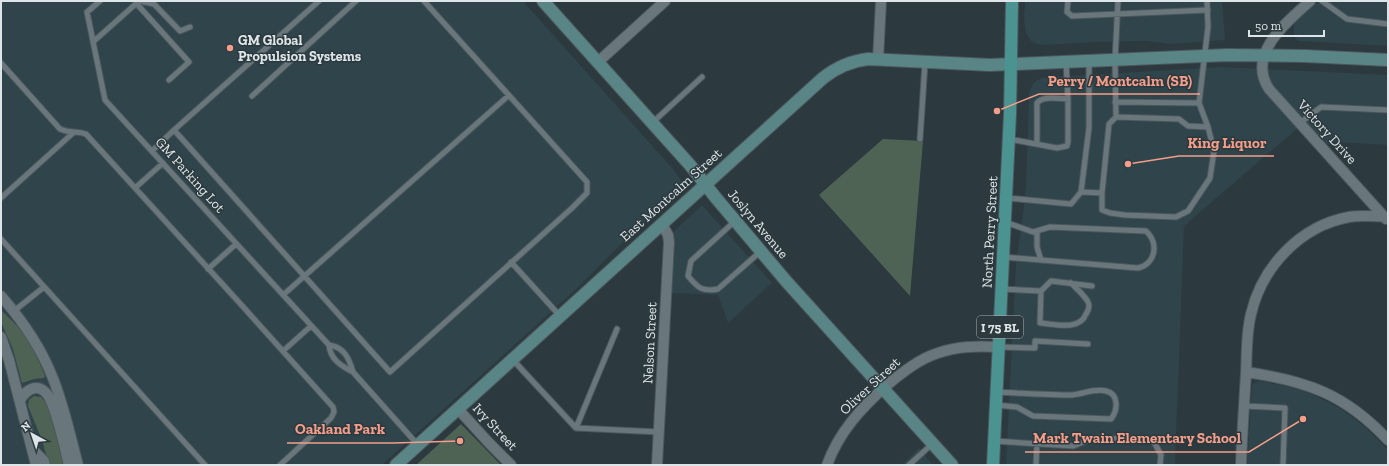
<svg xmlns="http://www.w3.org/2000/svg" width="1389" height="466" font-family="'Zilla Slab',serif">
<style>
.built{fill:#2f444b}
.green{fill:#4f6354}
.lines{fill:none;stroke-linecap:round;stroke-linejoin:round}
.lane-casing{stroke:#4c575c;stroke-width:7}
.street-casing{stroke:#4c575c;stroke-width:12}
.secondary-casing{stroke:#4c575c;stroke-width:14}
.primary-casing{stroke:#4c575c;stroke-width:14}
.lane{stroke:#69777d;stroke-width:5}
.street{stroke:#69777d;stroke-width:10}
.secondary{stroke:#5a8587;stroke-width:12}
.primary{stroke:#4a9391;stroke-width:12}
.poi-dot{fill:#f49e8a;stroke:#2c393e;stroke-width:1.5}
.labels{text-anchor:middle;dominant-baseline:central;stroke-width:3;stroke-linejoin:round;paint-order:stroke}
.shield{fill:#2c393e;stroke:#a8b1b5;stroke-width:1}
.shield-label{font-size:13px;font-weight:bold;fill:#dde5e8}
.poi-label{font-size:14px;font-weight:bold;fill:#dde5e8;stroke:#2c393e;text-anchor:start}
.street-label{font-size:14px;fill:#dde5e8;stroke:#2c393e}
.leader{fill:none;stroke:#f49e8a;stroke-width:1.5}
.callout-dot{fill:#f49e8a;stroke:#2c393e;stroke-width:1.5}
.callout-label{font-size:15px;text-anchor:middle;font-weight:bold;fill:#f49e8a;stroke:#2c393e;stroke-width:3;stroke-linejoin:round;paint-order:stroke}
</style>
<rect width="100%" height="100%" fill="#2c393e"/>
<path class="built" d="M1,1H523L673,169L681,180V185L678,192L624,241L572,293L382,465H1Z
M1025,1H1222L1225,40L1171,44L1146,41L1098,42L1043,45L1037,44L1031,41L1026,33L1024,19Z
M1319,1H1388V46L1298,41L1294,36V22Z
M1222,67L1388,75V145L1336,142L1327,144L1305,122L1184,226L1175,465H1006L1016,263L1023,215L1026,184L1029,93L1033,84L1037,80L1042,78L1051,77Z
M702,205L772,283L728,323L718,295L671,293L673,232Z
M1258,381L1286,386L1298,389L1316,396L1341,409L1364,426L1388,450V465H1247L1252,387L1253,384Z
M919,448L933,465H902Z"/>
<path class="green" d="M883,139L923,141L910,296L819,195Z
M1,310C6,315 12,320 17,326C30,339 38,359 45,376L44,378L34,379L22,383L13,349L1,322Z
M34,396L41,397L49,406L66,465H49L42,440L28,406L29,400Z
M461,424L501,465H416Z"/>
<g class="lines">
<g class="lane-casing">
<path id="lane" d="M100,1L87,12L105,100L329,345C330,359 341,366 353,372L418,445
M140,1L154,4L180,31L190,27
M1068,1L1067,12L1072,16L1208,10
M1118,1L1115,60L1116,117L1179,119L1188,126L1208,127L1199,103L1208,27L1207,1
M1322,1L1347,19L1388,24
M136,3L189,62L169,80
M93,42L139,1
M1,63L60,129C71,134 76,130 86,134L246,310L333,407L334,412L331,418L280,465
M252,96L356,1
M1115,102L1199,103
M1116,117L1109,124L1102,193V210L1110,213L1125,215L1176,217L1188,211L1210,178L1214,151L1208,127
M652,123L702,77
M1300,123L1321,107L1388,110
M174,130L319,1
M920,139L925,63
M1009,139L1057,148L1067,146L1068,142V99L1066,62
M1037,144V103C1043,95 1059,99 1068,99
M152,151L174,130L390,372L572,208L587,193V182L424,1
M135,188L163,163
M1081,192L1102,193
M1,198L73,133
M1007,198L1071,204L1081,192L1089,128V61
M735,221L691,261L688,276C698,288 702,292 718,289L761,251
M1037,232V247L1041,260
M1,239L205,465
M1004,257L1138,268C1156,264 1159,243 1146,231L1050,227L1033,232L1005,222
M511,262L560,316
M208,269L236,244
M1002,289L1041,291L1040,323C1054,324 1080,331 1086,314C1088,311 1090,306 1088,302C1086,297 1076,288 1071,283
M1041,291L1051,281L1092,286
M283,295L508,96
M14,311L44,287
M329,345C344,347 349,358 353,372
M999,347L1035,348V341L1088,344
M283,351L311,326
M513,360L576,428L659,432
M996,405L1017,407L1033,416L1111,419C1118,410 1119,394 1106,391C1095,388 1083,394 1072,395C1047,395 1022,393 997,392
M1244,406L1285,408L1283,465
M576,428L617,329
M994,441L1073,446L1094,438L1153,440L1161,455L1160,465
M909,465L932,444
M1036,465L1037,443"/>
</g>
<g class="street-casing">
<path id="street" d="M1310,1C1287,22 1246,54 1269,89L1386,219
M878,60L881,1
M598,62L665,1
M1,296C22,320 40,346 52,376C64,405 70,435 78,465
M1,337L9,360L36,465
M1246,372C1307,381 1345,394 1388,440
M20,400C26,390 37,382 47,394C56,405 65,449 69,465
M458,409L490,444L511,465
M33,450L44,461L45,465
M657,465L669,242L668,235L662,224
M827,465C839,432 861,408 887,385C903,372 919,359 938,353C958,346 978,346 999,347
M1241,465C1242,435 1244,405 1246,374C1247,354 1246,334 1251,314C1262,267 1300,226 1349,217C1362,215 1375,216 1388,217"/>
</g>
<g class="secondary-casing">
<path id="secondary" d="M543,1L690,165L716,198L786,281L952,465
M396,465L823,78C837,67 851,61 868,59L990,65L1227,55L1305,56L1388,60"/>
</g>
<g class="primary-casing">
<path id="primary" d="M993,465L1010,114L1012,1"/>
</g>
<use href="#lane" class="lane"/>
<use href="#street" class="street"/>
<use href="#secondary" class="secondary"/>
<use href="#primary" class="primary"/>
</g>
<circle class="poi-dot" cx="230" cy="48" r="4"/>
<g class="labels">
<rect class="shield" x="977" y="316" width="46" height="22" rx="3"/>
<g class="shield-label">
<text x="1000" y="327">I 75 BL</text>
</g>
<g class="poi-label">
<text x="238" y="40">GM Global<tspan x="238" dy="16">Propulsion Systems</tspan></text>
</g>
<g class="street-label">
<text transform="translate(1327 132) rotate(48)">Victory Drive</text>
<text transform="translate(190 175) rotate(48)">GM Parking Lot</text>
<text transform="translate(671 195) rotate(-42)">East Montcalm Street</text>
<text transform="translate(758 224) rotate(50)">Joslyn Avenue</text>
<text transform="translate(990 232) rotate(-87)">North Perry Street</text>
<text transform="translate(650 343) rotate(-87)">Nelson Street</text>
<text transform="translate(870 386) rotate(-43)">Oliver Street</text>
<text transform="translate(495 427) rotate(47)">Ivy Street</text>
</g>
</g>
<path class="leader" d="M997 111L1039 94H1200M1128 164L1179 156H1274M460 441L393 443H287M1303 419L1249 452H1025"/>
<g class="callout-dot">
<circle cx="997" cy="111" r="4"/>
<circle cx="1128" cy="164" r="4"/>
<circle cx="460" cy="441" r="4"/>
<circle cx="1303" cy="419" r="4"/>
</g>
<g class="callout-label">
<text x="1120" y="86">Perry / Montcalm (SB)</text>
<text x="1227" y="148">King Liquor</text>
<text x="340" y="434">Oakland Park</text>
<text x="1137" y="443">Mark Twain Elementary School</text>
</g>
<rect width="1389" height="466" fill="none" stroke="#dde5e8" stroke-width="4"/>
<g transform="translate(32 434) rotate(320)" stroke="#2c393e" stroke-width="3" paint-order="stroke">
<path d="M0-3L7 15L0 10L-7 15Z" fill="#dde5e8"/>
<text y="-6" font-size="11" font-weight="bold" text-anchor="middle" fill="#dde5e8">N</text>
</g>
<path d="M1249 30v6h75v-6" fill="none" stroke="#dde5e8" stroke-width="2"/>
<text x="1255" y="30" font-size="12" fill="#dde5e8" stroke="#2c393e" stroke-width="3" paint-order="stroke">50 m</text>
</svg>
